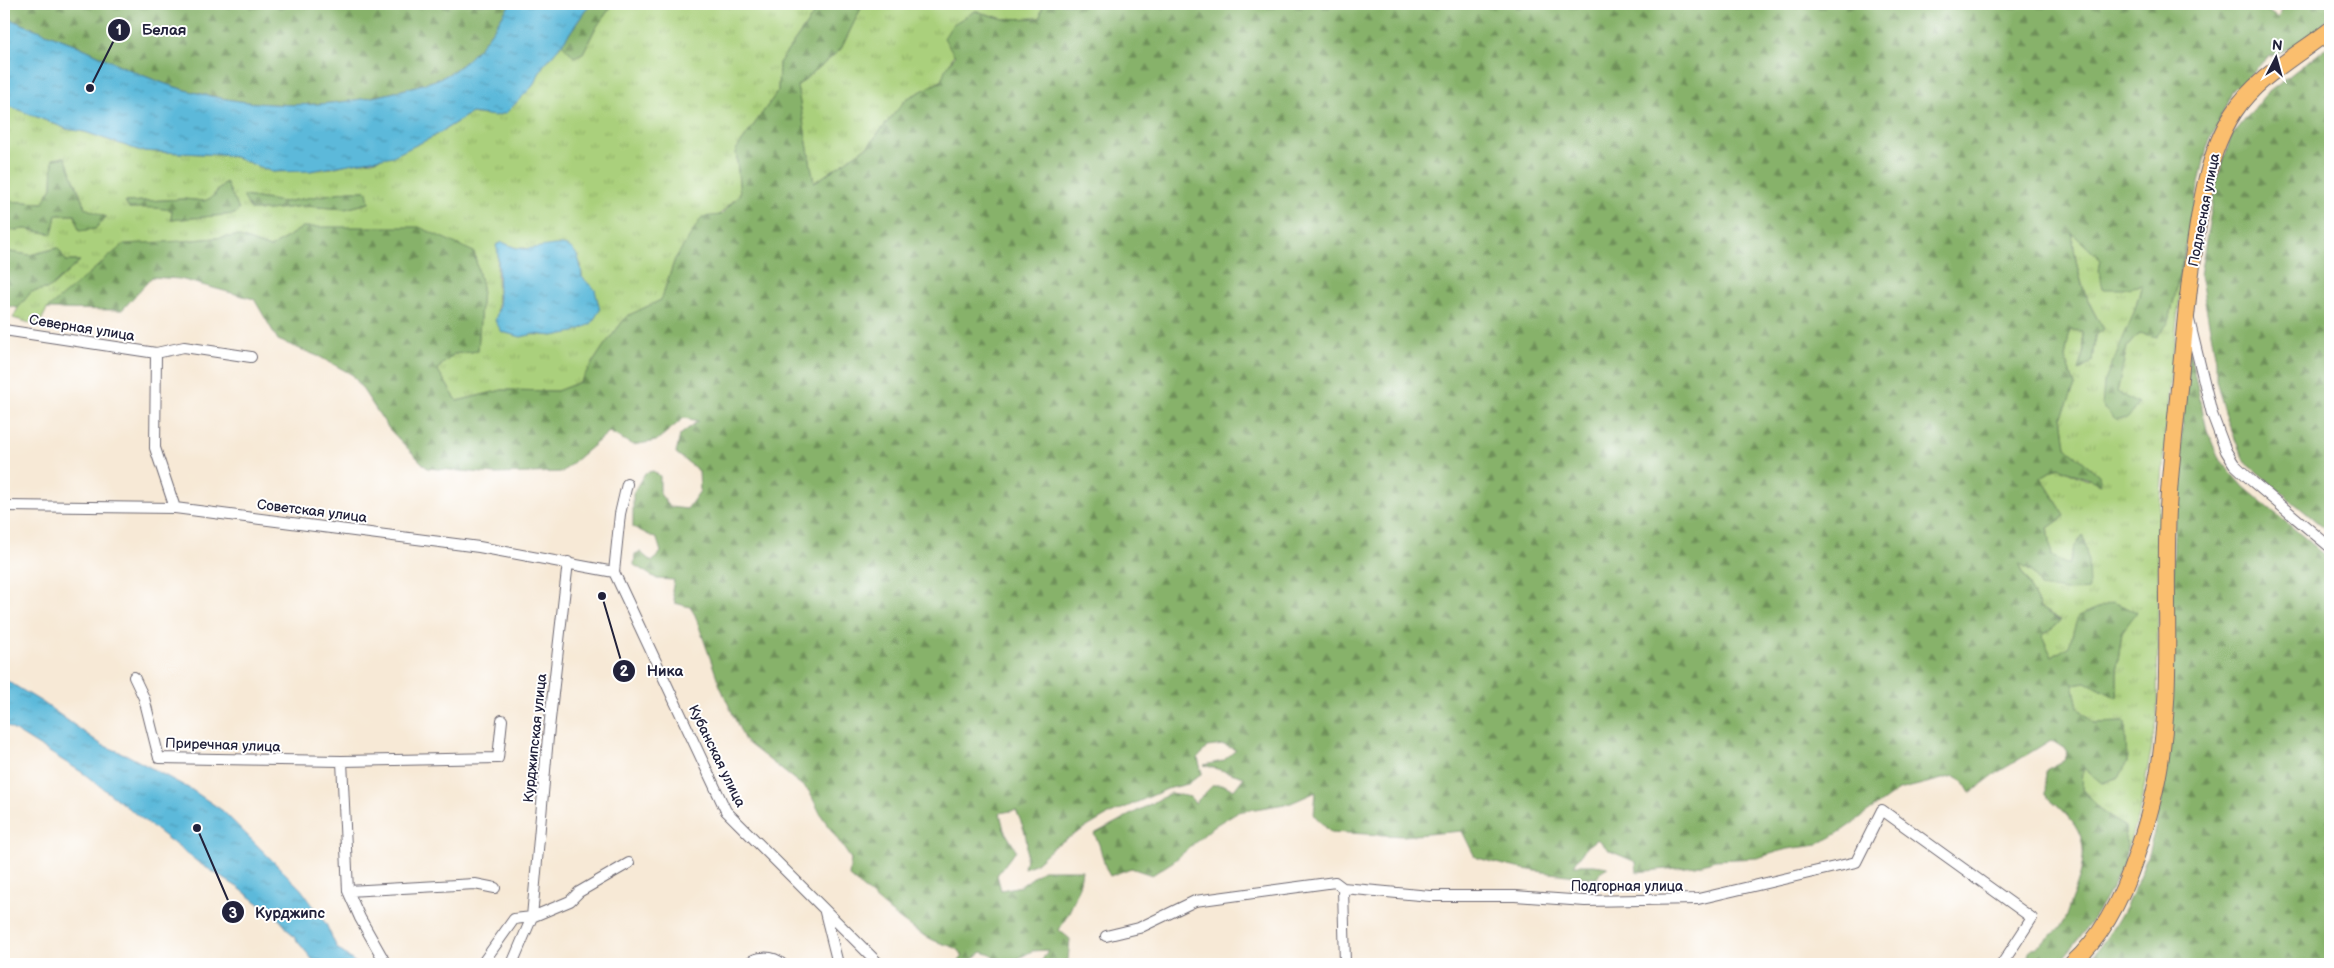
<svg xmlns="http://www.w3.org/2000/svg" width="2334" height="968" font-family="'Balsamiq Sans',sans-serif">
<style>
.grass{fill:url(#grass-tufts);stroke:#66795b;fill-rule:evenodd}
.forest{fill:url(#forest-firs);stroke:#546a53}
.water{fill:url(#water-ripples);stroke:#3f6e8a}
.lines{fill:none;stroke-linecap:round;stroke-linejoin:round}
.street-casing{stroke:#6d6871;stroke-width:12}
.primary-casing{stroke:#6d6871;stroke-width:18}
.street{stroke:#fff;stroke-width:10}
.primary{stroke:#fabe6e;stroke-width:16}
.labels{text-anchor:middle;dominant-baseline:central;stroke-width:4;stroke-linejoin:round;paint-order:stroke}
.street-label{font-size:14px;fill:#22223b;stroke:#fff}
.leader{fill:none;stroke:#22223b;stroke-width:2}
.callout-dot{fill:#22223b;stroke:#fff;stroke-width:2}
.mark-label{font-size:15px;text-anchor:middle;font-weight:bold;fill:#fff}
.callout-label{font-size:15px;text-anchor:middle;font-weight:bold;fill:#22223b;stroke:#fff;stroke-width:4;stroke-linejoin:round;paint-order:stroke}
</style>
<defs>
<pattern id="grass-tufts" width="24" height="20" patternUnits="userSpaceOnUse" patternTransform="scale(1.25)"><rect width="24" height="20" fill="#aad07b"/><path d="M3 7l-1-3M5 7V3M7 7l1-3M15 17l-1-3M17 17v-4M19 17l1-3" fill="none" stroke="#92b26b"/></pattern>
<pattern id="forest-firs" width="22" height="20" patternUnits="userSpaceOnUse" patternTransform="scale(1.25)"><rect width="22" height="20" fill="#87b26b"/><path d="M5 1l3.5 6h-7zM16 11l3.5 6h-7z" fill="#6e9059"/></pattern>
<pattern id="water-ripples" width="26" height="14" patternUnits="userSpaceOnUse" patternTransform="scale(1.25)"><rect width="26" height="14" fill="#5cb9da"/><path d="M2 4q2-2 4 0t4 0M15 11q2-2 4 0t4 0" fill="none" stroke="#4c96b2"/></pattern>
</defs>
<rect width="100%" height="100%" fill="#fff"/>
<filter id="ink" filterUnits="userSpaceOnUse"><feTurbulence type="fractalNoise" baseFrequency=".02" numOctaves="2"/><feDisplacementMap in="SourceGraphic" scale="10" xChannelSelector="R" yChannelSelector="G"/><feConvolveMatrix kernelMatrix="1 2 1 2 8 2 1 2 1" color-interpolation-filters="sRGB"/></filter>
<filter id="wash" filterUnits="userSpaceOnUse"><feTurbulence type="fractalNoise" baseFrequency=".0096" numOctaves="4" result="noise"/><feDisplacementMap in="SourceGraphic" scale="20" xChannelSelector="R" yChannelSelector="G"/><feGaussianBlur stdDeviation="1.12" result="paint"/><feColorMatrix in="noise" values="0 0 0 0 0 0 0 0 0 0 0 0 0 0 0 0 0 1.4 0 .05"/><feComposite in="paint" operator="in"/></filter>
<g filter="url(#wash)">
<rect width="100%" height="100%" fill="#f7e9d6"/>
<path class="grass" d="M613,4H821L779,63L778,91L736,150L740,194L675,259L661,300L627,316L603,347L580,382L557,391L502,390L457,401L437,369L454,354L478,351L482,287L474,252L303,227L270,248L237,236L183,241L47,309L41,321L33,324L13,318L18,308L31,292L50,288L80,261H66L57,248L30,255L4,251V231L26,229L52,234L56,215H75L79,230L95,229L106,217L85,208L76,183L53,159L52,187L43,203L4,201V104L67,129L85,132L141,151L222,155L235,157L272,172L332,168L351,163L373,161L433,137L471,113L484,115L532,87L543,66L562,44L574,56L583,53L595,29ZM225,182L239,210L235,214L171,220L172,210L155,207L129,208L125,202L184,199L204,201L211,198ZM349,191H366L369,203L345,209L304,206L269,210H251L244,196L284,202ZM502,242L516,248H525L581,264L582,277L595,290L553,336C533,333 522,337 502,332L496,321C501,295 492,267 502,242Z
M863,4H1043L1040,18L1004,19L975,11L941,81L906,99L868,146L814,183L797,86L841,49Z
M2072,232L2101,260L2099,271L2122,289L2142,284L2133,315L2117,392L2127,347L2139,333L2169,322L2186,246L2169,387L2159,521L2157,721L2139,813L2126,852L2125,827L2101,811L2082,790L2083,767L2102,783L2119,777L2127,762L2125,722L2093,723L2078,707L2073,684L2086,682L2117,697V667L2122,632L2069,646L2052,657L2042,636L2061,620L2040,608L2018,562L2033,573L2065,591L2074,548L2069,565L2052,557L2048,528L2065,516L2041,477L2058,467L2087,480L2099,475L2066,447L2062,416L2075,386L2065,358L2070,330L2082,331L2084,350L2079,371L2092,362L2095,336L2104,329C2083,297 2076,269 2072,232Z"/>
<path class="forest" d="M4,4H510C493,31 474,60 445,76C433,82 418,85 406,89C332,110 256,110 182,89C145,79 110,60 74,44C51,35 27,26 4,17Z
M590,4H613L595,29L583,53L574,57L562,44Z
M821,4H863L841,49L797,86L814,183L868,146L906,99L941,81L945,70L955,56L944,38L953,24L975,11L1004,19L1040,18L1043,4H2257L2278,18L2285,4H2330V18L2296,45L2269,57L2233,90L2207,147L2169,322L2157,337L2139,333L2127,347L2117,392L2138,404L2128,418L2116,419L2102,407L2104,383L2133,315L2142,285L2122,289H2103L2099,271L2101,260L2072,233C2076,270 2083,298 2104,329L2095,336L2092,362L2078,371L2084,350L2082,331L2070,330L2065,358L2075,386L2062,416L2066,447L2099,475L2101,484L2058,467L2041,477L2065,516L2048,528L2052,556L2069,565L2074,548L2083,535L2088,561L2089,589L2065,591L2040,587L2033,573L2019,564L2040,608L2061,621L2042,636L2052,657L2069,646L2078,616L2113,602L2137,612L2122,632L2117,667V698L2086,682L2073,684L2078,707L2093,723L2125,722L2127,762L2119,777L2102,783L2083,768L2082,789L2101,811L2125,827C2125,835 2128,846 2126,854C2118,885 2080,942 2057,964H2027L2029,952C2039,944 2051,937 2059,929C2065,922 2068,909 2071,901C2091,850 2089,829 2045,795L2046,770L2065,760L2068,751L2051,740L1995,774L1970,793L1963,781L1954,776L1899,790L1843,830L1818,845L1787,849L1757,858L1715,860L1696,866L1637,872L1636,862L1610,851L1597,839L1586,847L1574,865H1594L1608,867L1601,871L1597,878C1556,874 1514,870 1475,857L1462,831L1403,836L1330,832L1314,815L1316,792L1291,803L1237,812L1214,826L1174,861L1152,875L1131,868L1110,876C1101,862 1103,848 1094,834L1171,793L1190,797L1195,803L1213,785H1224L1234,790L1244,777L1204,765L1223,761L1236,750L1224,745L1207,747L1198,758L1202,773L1188,784L1167,789L1106,816L1056,845L1035,864L1024,868C1030,842 1026,833 1016,810L1000,813L1004,830L1016,850L997,875L1001,890L1021,886L1043,870H1082C1079,893 1071,910 1059,930L1070,939L1068,960L1063,964H1040L1048,950L1032,951L1008,964H999L991,955L982,952L973,959L972,964H957L963,956C955,944 945,946 933,940C902,925 875,898 849,876L851,859L821,815L809,791L745,741L720,686L695,615L690,607L675,603L672,591L674,580L657,579L634,565L635,554L640,552L652,562L661,552L657,539L633,527V493L645,473L653,471L660,476V494L670,507L687,509L700,491L699,471L676,453L680,435L698,421L684,418L656,441L633,445L609,432L562,472L495,474L427,468L389,429L353,375L320,357L278,340L254,299L180,279L152,277L122,310L47,309L124,244L183,241L237,236L270,248L303,227H419L474,252L482,287L478,351L454,354L437,369L457,401L502,390L557,391L580,382L603,347L627,316L661,300L675,259L702,217L721,215L740,194L736,150L778,91L779,63Z
M2330,44V533L2244,461L2227,419L2216,380V360L2200,275L2216,183L2231,137L2265,95Z
M65,157L85,208L106,217L95,229L79,231L75,215H56L52,234L26,229L4,231V201L43,203L52,187L53,159Z
M226,182L239,210L235,214L171,220L172,210L155,208H129L125,202L184,199L204,201L211,198Z
M349,191H367L369,203L345,209L304,206L269,210H251L243,196L284,202Z
M58,248L66,261H80L50,288L31,292L18,308L4,305V251L30,255Z
M2189,350L2207,430L2218,457L2244,487L2330,559V964H2086C2188,845 2165,708 2173,565C2174,534 2175,504 2178,474C2181,432 2187,392 2189,350Z"/>
<path class="water" d="M510,4H590L562,44L543,66L532,87L506,113L495,116L471,113L433,137L393,156L311,171L272,172L235,157L222,155L141,151L85,132L67,129L4,104V17C27,26 51,35 74,44C110,60 145,79 182,89C256,110 332,110 406,89C418,85 433,82 445,76C474,60 493,31 510,4Z
M502,242C507,244 512,247 517,248C546,253 578,225 582,277L595,290L600,310L591,324L574,332L553,336L534,334L521,337L502,332L495,321L499,307L498,253L496,245Z
M4,679L42,702L102,745L127,755L192,790L223,811L301,889L326,924L337,948L357,964H316L280,920L239,888L199,863L83,773L4,724Z"/>
</g>
<g filter="url(#ink)">
<g class="lines">
<g class="street-casing">
<path id="street" d="M2189,320L2212,414L2226,451L2234,464L2253,482L2330,547
M4,330L156,353L184,347L251,357
M156,353L155,448L175,508
M627,484L620,514L614,572L726,811L879,964
M4,506L175,508L479,547L614,572
M134,677L144,698L159,758L342,761L498,758L502,720
M342,761L348,891L360,918L386,964
M1343,888L1345,964
M348,891L475,884L495,888
M825,912L838,964
M1106,936L1139,928L1195,901L1335,882L1343,888L1430,896H1515L1585,901L1698,899L1856,862L1882,810L2032,918L2002,964
M482,964L514,919L532,917L570,901L579,892L629,863
M512,964L532,917L548,737L568,562
M747,964C756,956 773,955 782,964"/>
</g>
<g class="primary-casing">
<path id="primary" d="M2072,964C2103,936 2123,895 2136,856C2148,821 2158,785 2162,748C2172,669 2164,588 2168,509C2170,469 2175,429 2179,388C2183,349 2186,311 2191,272C2199,219 2204,158 2234,112C2257,77 2298,55 2330,30"/>
</g>
<use href="#street" class="street"/>
<use href="#primary" class="primary"/>
</g>
</g>
<g class="labels">
<g class="street-label">
<text transform="translate(2204 210) rotate(-79)">Подлесная улица</text>
<text transform="translate(82 328) rotate(9)">Северная улица</text>
<text transform="translate(312 511) rotate(7)">Советская улица</text>
<text transform="translate(535 738) rotate(-84)">Курджипская улица</text>
<text transform="translate(223 745) rotate(2)">Приречная улица</text>
<text transform="translate(717 756) rotate(64)">Кубанская улица</text>
<text x="1627" y="886">Подгорная улица</text>
</g>
</g>
<path class="leader" d="M90 88L119 30M602 596L624 671M197 828L233 912"/>
<g class="callout-dot">
<circle cx="90" cy="88" r="5"/>
<circle cx="602" cy="596" r="5"/>
<circle cx="197" cy="828" r="5"/>
<circle cx="119" cy="30" r="12"/>
<circle cx="624" cy="671" r="12"/>
<circle cx="233" cy="912" r="12"/>
</g>
<g class="mark-label">
<text x="119" y="35">1</text>
<text x="624" y="676">2</text>
<text x="233" y="918">3</text>
</g>
<g class="callout-label">
<text x="164" y="35">Белая</text>
<text x="665" y="676">Ника</text>
<text x="290" y="918">Курджипс</text>
</g>
<rect width="2334" height="968" fill="none" stroke="#fff" stroke-width="20"/>
<g transform="translate(2276 58) rotate(6)" stroke="#ffffff" stroke-width="4" paint-order="stroke">
<path d="M0-4L9 19L0 12L-9 19Z" fill="#22223b"/>
<text y="-8" font-size="14" font-weight="bold" text-anchor="middle" fill="#22223b">N</text>
</g>
</svg>
